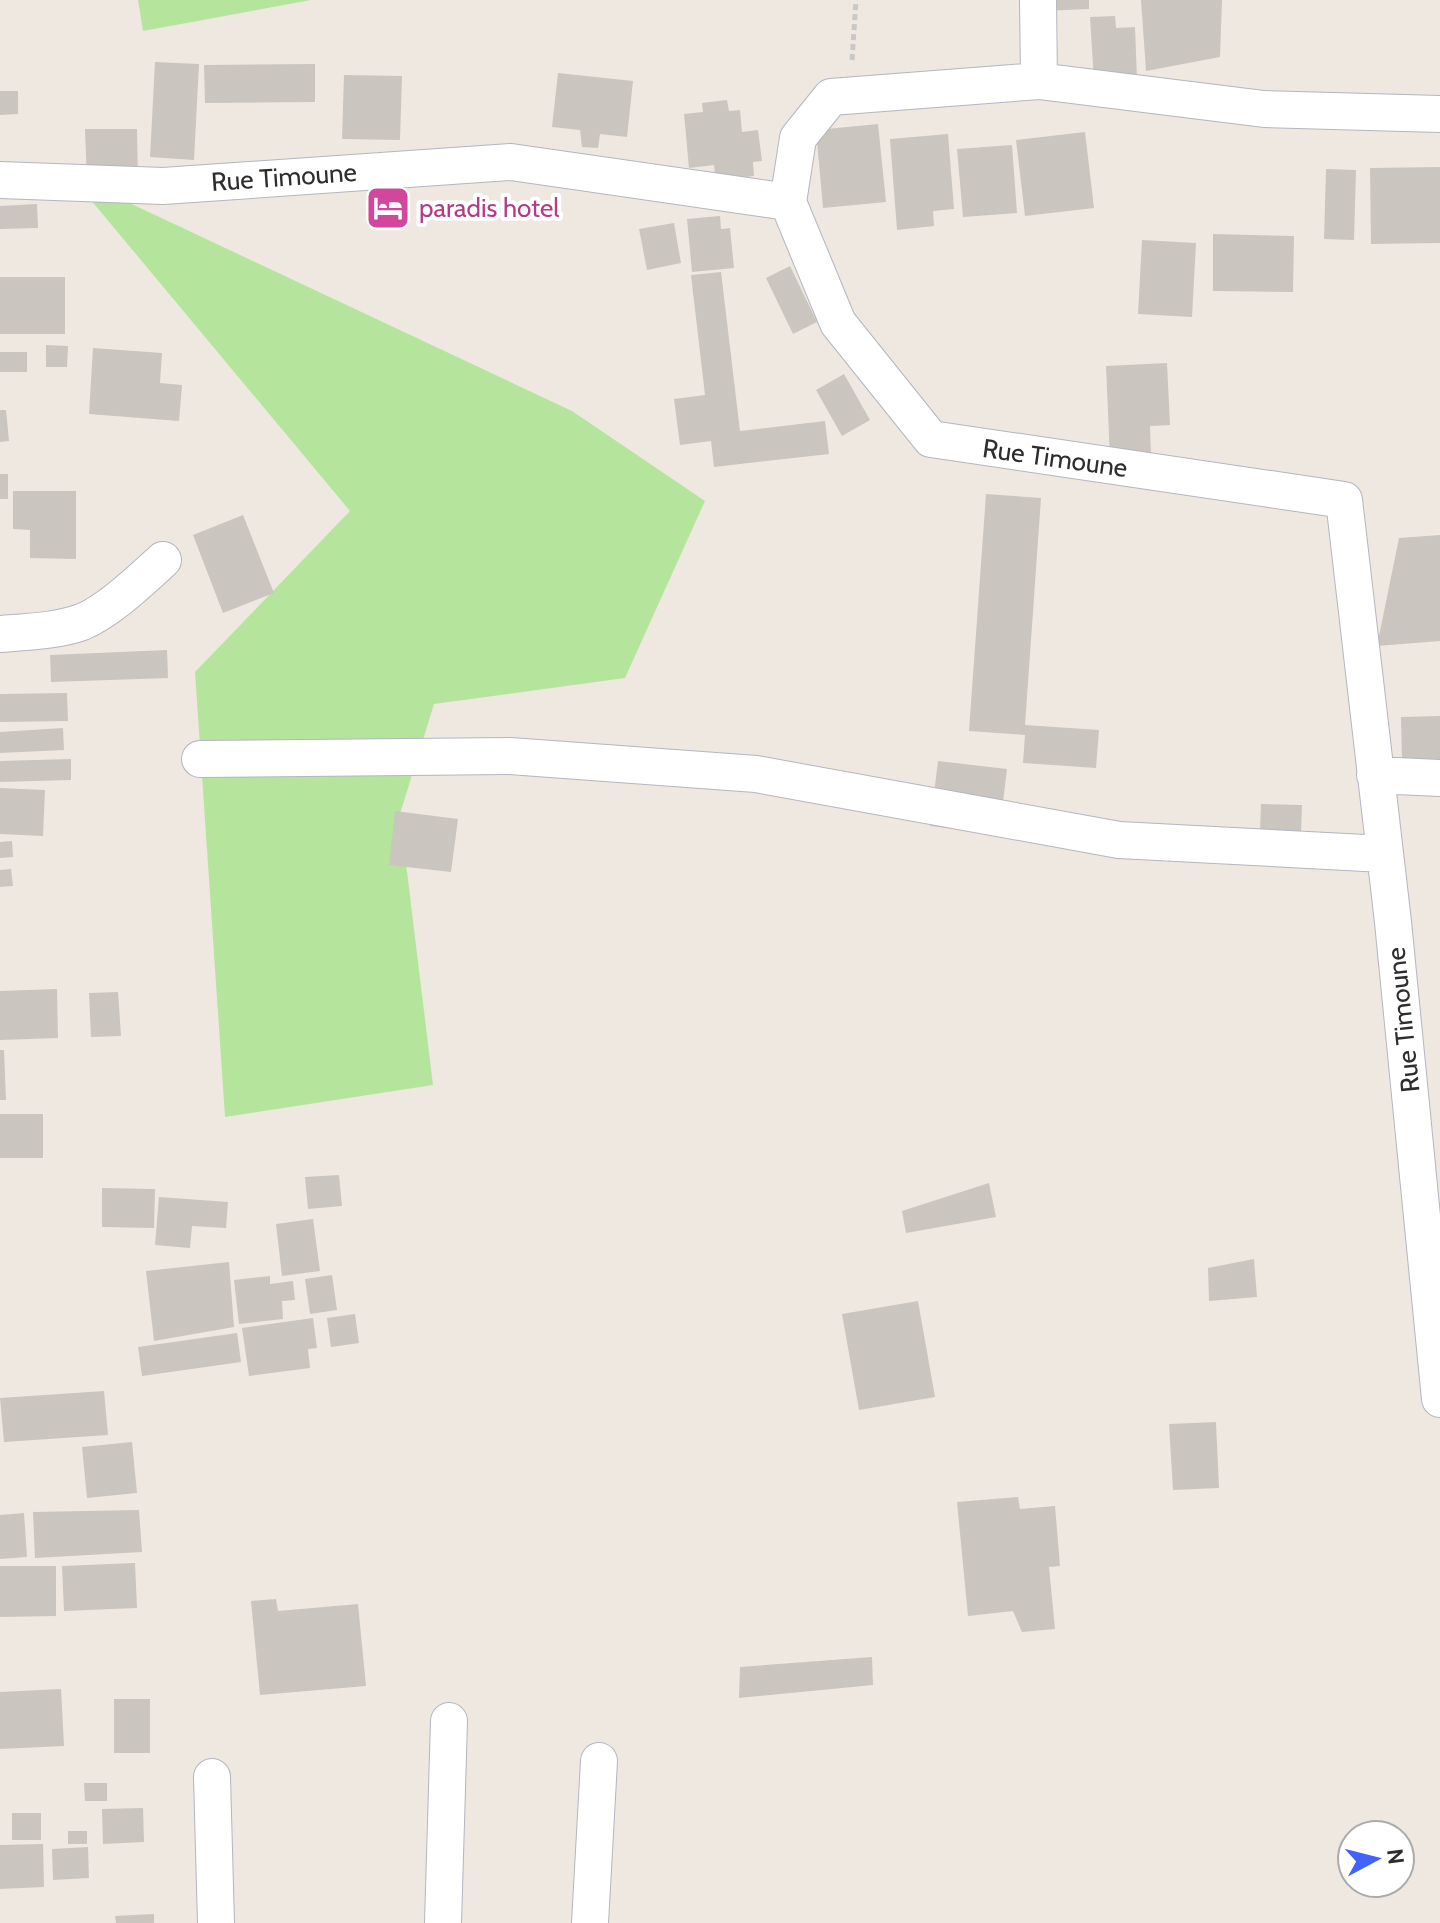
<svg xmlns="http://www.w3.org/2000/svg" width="1440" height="1923" font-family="Cabin,sans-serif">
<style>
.green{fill:#b5e59d}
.building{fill:#cac5bf}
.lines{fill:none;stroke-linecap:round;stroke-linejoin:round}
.minor-casing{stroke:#b3b6c1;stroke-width:38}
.path{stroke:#c8c8c8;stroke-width:5;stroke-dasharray:6 4;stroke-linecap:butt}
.minor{stroke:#fff;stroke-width:36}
.labels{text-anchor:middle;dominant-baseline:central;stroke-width:8;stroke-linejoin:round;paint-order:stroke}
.street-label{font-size:26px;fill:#2d2d2d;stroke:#fff}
.hotel-label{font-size:26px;fill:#b23c85;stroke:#fff;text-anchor:start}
</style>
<rect width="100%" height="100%" fill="#efe8e0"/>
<path class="green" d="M138,0H311L143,31Z
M70,175L572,411L705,501L625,678L434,704L400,814L433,1085L225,1117L195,672L350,511Z"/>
<path class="building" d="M1043,0H1089V9L1043,11Z
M1141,0H1222L1220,57L1146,71Z
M1115,16L1116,28L1135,27L1137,79L1094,81L1090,17Z
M155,62L199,64L194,160L150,157Z
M315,64V102L205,103L204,65Z
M558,73L633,81L627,137L600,134L598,148L582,147L580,130L552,127Z
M344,75L402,76L400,140L342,139Z
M0,91H18V114L0,115Z
M727,100L729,111L740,110L742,132L758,130L762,161L753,162L754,176L716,181L714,165L689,168L684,114L703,112L702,103Z
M878,124L886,202L823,208L816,130Z
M85,129H137L138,182H87Z
M1085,132L1094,208L1025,216L1016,140Z
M948,134L954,209L933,211L934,226L897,230L890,139Z
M1012,145L1017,213L963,217L957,149Z
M1440,167V243L1371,244L1370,168Z
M1326,169L1356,170L1354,240L1324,239Z
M37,204L38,228L0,229V206Z
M720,216L721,229L730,228L734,268L692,272L687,219Z
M674,223L681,263L647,270L639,229Z
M1213,234L1294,236L1293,292L1213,291Z
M1142,240L1196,243L1192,317L1138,314Z
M790,266L817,322L793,334L766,278Z
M721,272L740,431L825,421L829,454L714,467L711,441L680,445L674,399L705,395L691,275Z
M0,277H65V334H0Z
M46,345L68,346L67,367H46Z
M93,348L162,353L160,383L182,385L179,421L89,414Z
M0,352H27V372H0Z
M1167,363L1170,425L1150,426L1151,457L1110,459L1106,366Z
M844,374L870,420L842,436L816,390Z
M0,410H6L9,441L0,442Z
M0,474H8V499H0Z
M13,491H76V559L30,558V530L13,529Z
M986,494L1041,498L1025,725L1099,730L1096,768L1023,763L1025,735L969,731Z
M243,515L274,593L223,613L193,535Z
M1440,535V641L1377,646L1399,538Z
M167,650L168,678L51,682L50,655Z
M67,693L68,721L0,722V694Z
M1440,716V761H1402L1401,717Z
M63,728L64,750L0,753V732Z
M71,759V780L0,782V761Z
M938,761L1007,769L999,834L930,826Z
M0,788L45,790L43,836L0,834Z
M1261,804L1302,805L1301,833L1260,832Z
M395,811L458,819L451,872L389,865Z
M12,841L13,857L0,858V842Z
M11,869L13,886L0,887V870Z
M57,989L58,1038L0,1040V991Z
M118,992L121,1036L91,1037L89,993Z
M0,1050H4L6,1100H0Z
M0,1114H43V1158H0Z
M339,1175L342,1206L308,1209L305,1177Z
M989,1183L996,1217L906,1233L902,1211Z
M102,1188L155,1189L154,1228L102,1227Z
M159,1197L228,1202L226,1228L192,1226L190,1248L155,1245Z
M313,1219L320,1271L282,1276L276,1224Z
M1254,1259L1257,1297L1209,1301L1208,1268Z
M229,1262L234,1327L154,1341L146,1271Z
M332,1275L337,1310L310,1314L305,1279Z
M270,1276V1284L293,1281L295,1300L282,1301L283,1319L239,1324L234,1280Z
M918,1301L935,1397L859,1410L842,1314Z
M355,1314L359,1343L331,1347L327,1318Z
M313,1318L317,1348L308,1349L310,1368L249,1376L242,1328Z
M237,1333L241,1362L142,1376L138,1347Z
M104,1391L108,1435L4,1442L0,1398Z
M1216,1422L1219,1488L1173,1490L1169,1424Z
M132,1442L137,1493L87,1498L82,1447Z
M1018,1497L1020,1509L1055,1506L1060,1566L1049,1567L1055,1629L1022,1632L1013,1611L968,1616L957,1502Z
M139,1510L142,1552L35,1558L33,1512Z
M24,1513L27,1557L0,1559V1515Z
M135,1563L137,1608L64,1611L62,1566Z
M0,1566H56V1616L0,1617Z
M276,1599L278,1611L358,1604L366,1686L260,1695L251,1601Z
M872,1657L873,1685L739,1698L740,1667Z
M61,1689L64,1746L0,1749V1692Z
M114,1699H150V1753H114Z
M84,1783H107V1801H85Z
M143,1808L144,1842L103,1844L102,1809Z
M12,1813H41V1840H12Z
M68,1831H87V1844H68Z
M43,1844L44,1887L0,1889V1845Z
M88,1847L89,1878L53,1880L52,1849Z
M154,1914V1923H116L115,1916Z"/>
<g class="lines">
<g class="minor-casing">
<path id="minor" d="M1038,0L1039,81
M0,180L163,186L511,162L788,202L838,323L931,439L1344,500L1393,922L1440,1399
M788,202L798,138L831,97L1039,81L1264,109L1440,114
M0,634C27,632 57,631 82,622C109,611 142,579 163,560
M200,759L510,756L756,774L1119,840L1384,854
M1375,775L1440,778
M212,1777L216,1923
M443,1923L449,1721
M590,1923L599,1761"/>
</g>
<path class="path" d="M852,60L856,0"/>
<use href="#minor" class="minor"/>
</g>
<defs>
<g id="hotel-square" transform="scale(2.3)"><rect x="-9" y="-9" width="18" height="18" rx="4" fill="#d1479c" stroke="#fff"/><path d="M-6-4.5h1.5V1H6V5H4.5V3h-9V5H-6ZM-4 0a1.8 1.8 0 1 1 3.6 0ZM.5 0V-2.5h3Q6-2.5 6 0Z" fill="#fff"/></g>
</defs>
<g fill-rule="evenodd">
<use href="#hotel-square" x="388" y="208"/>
</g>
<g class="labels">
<g class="street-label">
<text transform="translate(284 177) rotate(-4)">Rue Timoune</text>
<text transform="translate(1055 458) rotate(8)">Rue Timoune</text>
<text transform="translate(1403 1020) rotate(-96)">Rue Timoune</text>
</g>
<g class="hotel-label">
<text x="419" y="208">paradis hotel</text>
</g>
</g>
<g transform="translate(1376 1859) rotate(83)"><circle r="38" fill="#ffffff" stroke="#ababab" stroke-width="2"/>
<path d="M0-6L14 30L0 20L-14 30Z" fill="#4163fb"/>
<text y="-12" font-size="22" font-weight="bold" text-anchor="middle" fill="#2d2d2d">N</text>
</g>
</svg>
